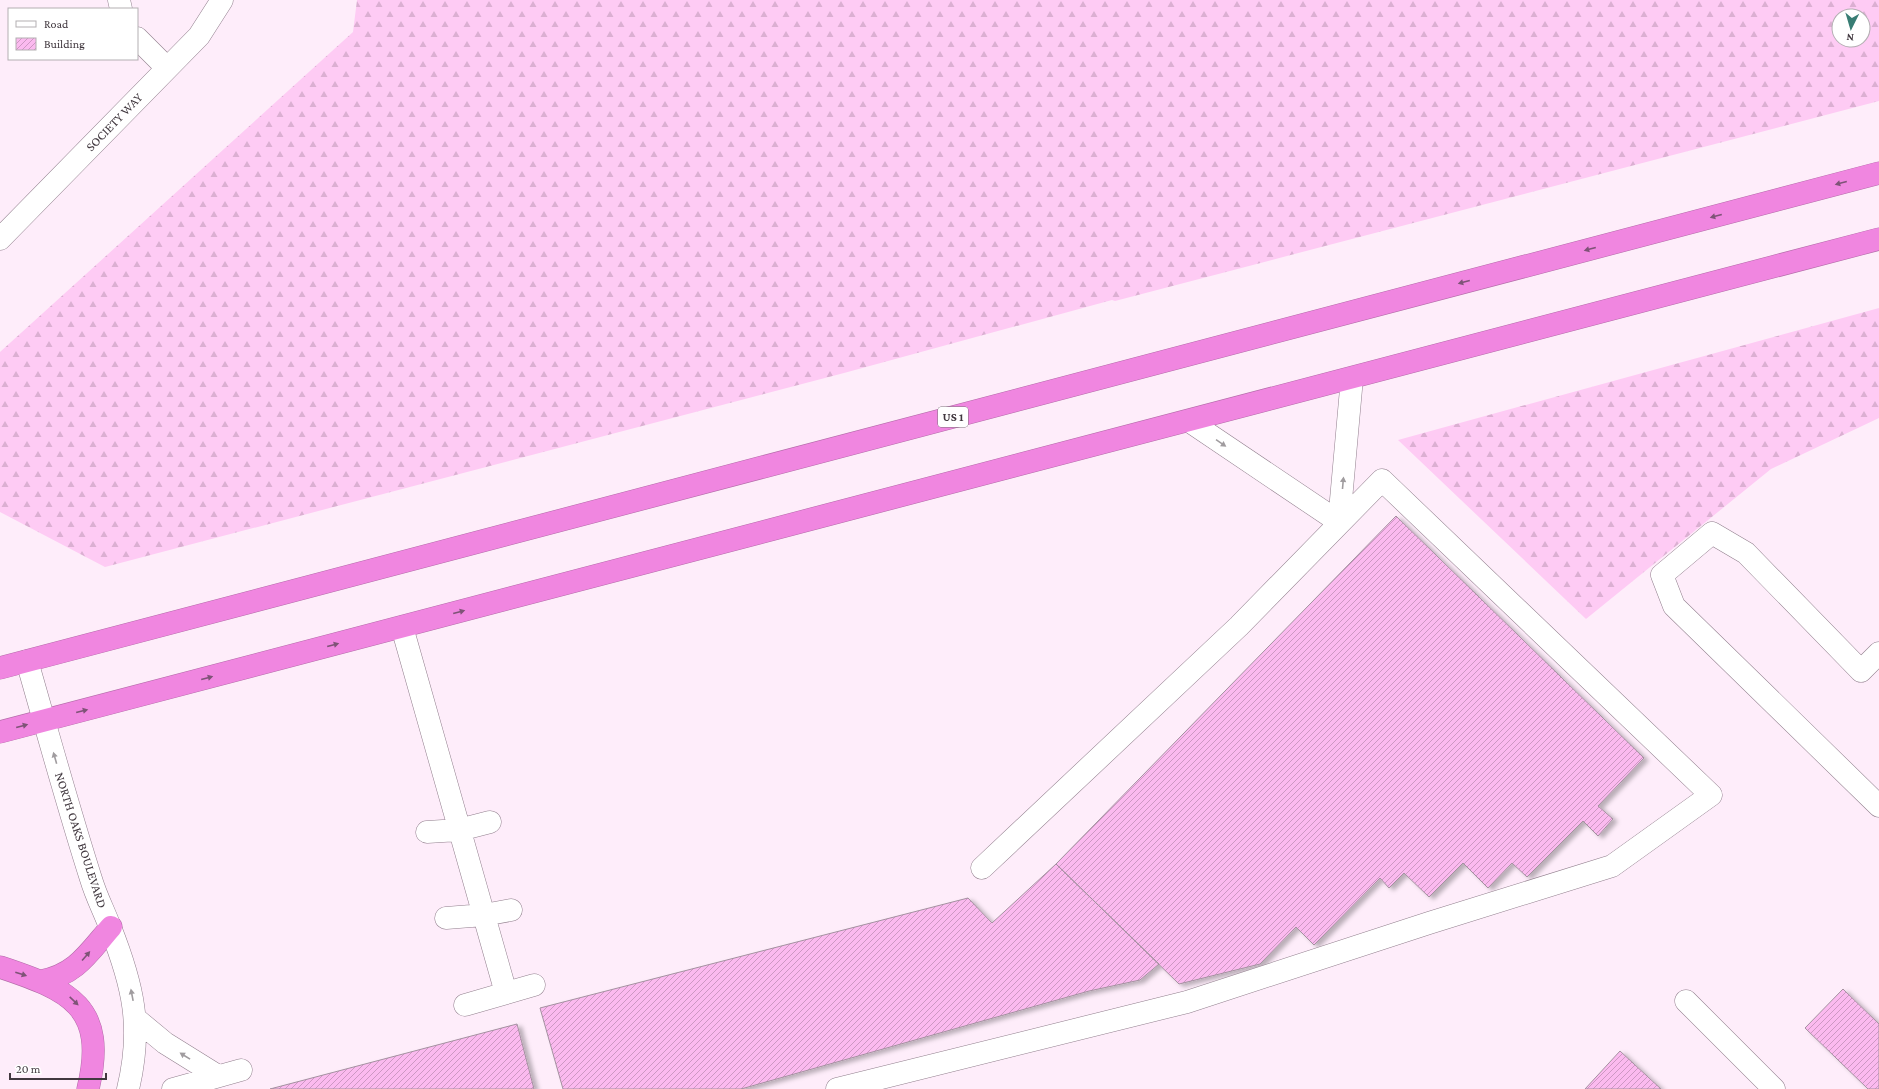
<svg xmlns="http://www.w3.org/2000/svg" width="1879" height="1089" font-family="'Crimson Pro',serif">
<style>
.forest{fill:url(#forest-firs);fill-rule:evenodd}
.building{fill:url(#building-hatch);stroke:#a491a0;filter:url(#shadow)}
.lines{fill:none;stroke-linecap:round;stroke-linejoin:round}
.minor-casing{stroke:#917f8d;stroke-width:23}
.highway-casing{stroke:#b36ba8;stroke-width:23}
.minor{stroke:#fff;stroke-width:22}
.highway{stroke:#f086e0;stroke-width:22}
.oneway{fill:#7e5377}
.oneway2{fill:#a09c9f}
.labels{text-anchor:middle;dominant-baseline:central;stroke-width:3;stroke-linejoin:round;paint-order:stroke}
.shield{fill:#fff;stroke:#7a7479;stroke-width:1}
.shield-label{font-size:12px;font-weight:bold;fill:#41383f}
.street-label{font-size:13px;fill:#41383f;stroke:#fff}
</style>
<defs>
<pattern id="forest-firs" width="22" height="20" patternUnits="userSpaceOnUse"><rect width="22" height="20" fill="#fecbf4"/><path d="M5 1l3.5 6h-7zM16 11l3.5 6h-7z" fill="#dbafd2"/></pattern>
<pattern id="building-hatch" width="6" height="6" patternUnits="userSpaceOnUse"><rect width="6" height="6" fill="#fbbaef"/><path d="M-1 1l2-2M0 6l6-6M5 7l2-2" fill="none" stroke="#cd98c3"/></pattern>
<filter id="shadow"><feDropShadow dx="4.5" dy="2.5" stdDeviation="2" flood-color="#0004"/></filter>
</defs>
<rect width="100%" height="100%" fill="#feedfa"/>
<path class="forest" d="M357,0H1879V101L1115,301L1112,300L844,373L105,567L0,512V352L353,32ZM1839,16H1863V40H1839Z
M1879,308V418L1771,469L1586,619L1398,440Z"/>
<path class="building" d="M1396,516L1644,758L1598,806L1613,819L1598,836L1583,821L1527,877L1512,863L1488,888L1463,863L1429,897L1404,873L1389,888L1380,878L1314,945L1296,927L1260,964L1179,984L1056,864Z
M1056,864L1159,964L1140,980L1089,991L741,1089H563L540,1008L968,898L992,923Z
M1843,989L1879,1024V1089H1868L1805,1028Z
M517,1024L534,1089H270Z
M1620,1051L1661,1089H1585Z"/>
<g class="lines">
<g class="minor-casing">
<path id="minor" d="M119,0L121,9
M137,38L167,68
M0,239L199,36L222,0
M1189,421L1339,522
M1339,522L1352,378
M402,627L506,993
M1879,653L1861,671L1746,553L1712,533L1662,575L1674,606L1879,806
M27,661C48,734 68,807 91,879C96,896 104,911 110,927C133,985 143,1027 128,1089
M427,832L459,830L490,822
M446,918L484,915L511,910
M1686,1001L1774,1089
M465,1005L534,985
M136,1019L165,1043L218,1076
M173,1089L241,1070
M837,1089L1187,1002L1429,923L1612,866L1711,795L1382,480L1239,626L982,868"/>
</g>
<g class="highway-casing">
<path id="highway" d="M0,668L1879,173
M0,732L1879,239
M0,967C69,990 108,1006 88,1089
M41,981C76,975 89,952 111,927"/>
</g>
<use href="#minor" class="minor"/>
<use href="#highway" class="highway"/>
</g>
<defs><path id="oneway-solid" d="M-6-.8H1V-3.2L6.5 0L1 3.2V.8H-6Z"/></defs>
<g class="oneway">
<use href="#oneway-solid" transform="translate(1841 183) rotate(165)"/>
<use href="#oneway-solid" transform="translate(1716 216) rotate(165)"/>
<use href="#oneway-solid" transform="translate(1590 249) rotate(165)"/>
<use href="#oneway-solid" transform="translate(1464 282) rotate(165)"/>
<use href="#oneway-solid" transform="translate(459 612) rotate(-15)"/>
<use href="#oneway-solid" transform="translate(333 645) rotate(-15)"/>
<use href="#oneway-solid" transform="translate(207 678) rotate(-15)"/>
<use href="#oneway-solid" transform="translate(82 711) rotate(-14)"/>
<use href="#oneway-solid" transform="translate(22 726) rotate(-15)"/>
<use href="#oneway-solid" transform="translate(86 956) rotate(-49)"/>
<use href="#oneway-solid" transform="translate(21 974) rotate(18)"/>
<use href="#oneway-solid" transform="translate(74 1001) rotate(44)"/>
</g>
<g class="oneway2">
<use href="#oneway-solid" transform="translate(1221 443) rotate(34)"/>
<use href="#oneway-solid" transform="translate(1343 483) rotate(-85)"/>
<use href="#oneway-solid" transform="translate(55 758) rotate(-106)"/>
<use href="#oneway-solid" transform="translate(132 995) rotate(-101)"/>
<use href="#oneway-solid" transform="translate(185 1056) rotate(-148)"/>
</g>
<g class="labels">
<rect class="shield" x="938" y="407" width="30" height="20" rx="3"/>
<g class="shield-label">
<text x="953" y="417">US 1</text>
</g>
<g class="street-label">
<text transform="translate(114 122) rotate(-46)">SOCIETY WAY</text>
<text transform="translate(81 840) rotate(72)">NORTH OAKS BOULEVARD</text>
</g>
</g>
<rect x="8" y="8" width="130" height="52" fill="#ffffff" stroke="#b3afb2"/>
<rect x="16" y="21" width="20" height="6" fill="#ffffff" stroke="#b3afb2"/>
<text x="44" y="28" font-size="12" fill="#41383f">Road</text>
<rect x="16" y="38" width="20" height="12" fill="url(#building-hatch)" stroke="#b3afb2"/>
<text x="44" y="48" font-size="12" fill="#41383f">Building</text>
<g transform="translate(1851 28) rotate(185)"><circle r="19" fill="#ffffff" stroke="#b3afb2"/>
<path d="M0-3L7 15L0 10L-7 15Z" fill="#387d74"/>
<text y="-6" font-size="11" font-weight="bold" text-anchor="middle" fill="#41383f">N</text>
</g>
<path d="M10 1073v6h96v-6" fill="none" stroke="#41383f" stroke-width="2"/>
<text x="16" y="1073" font-size="12" fill="#41383f" stroke="#ffffff" stroke-width="3" paint-order="stroke">20 m</text>
</svg>
